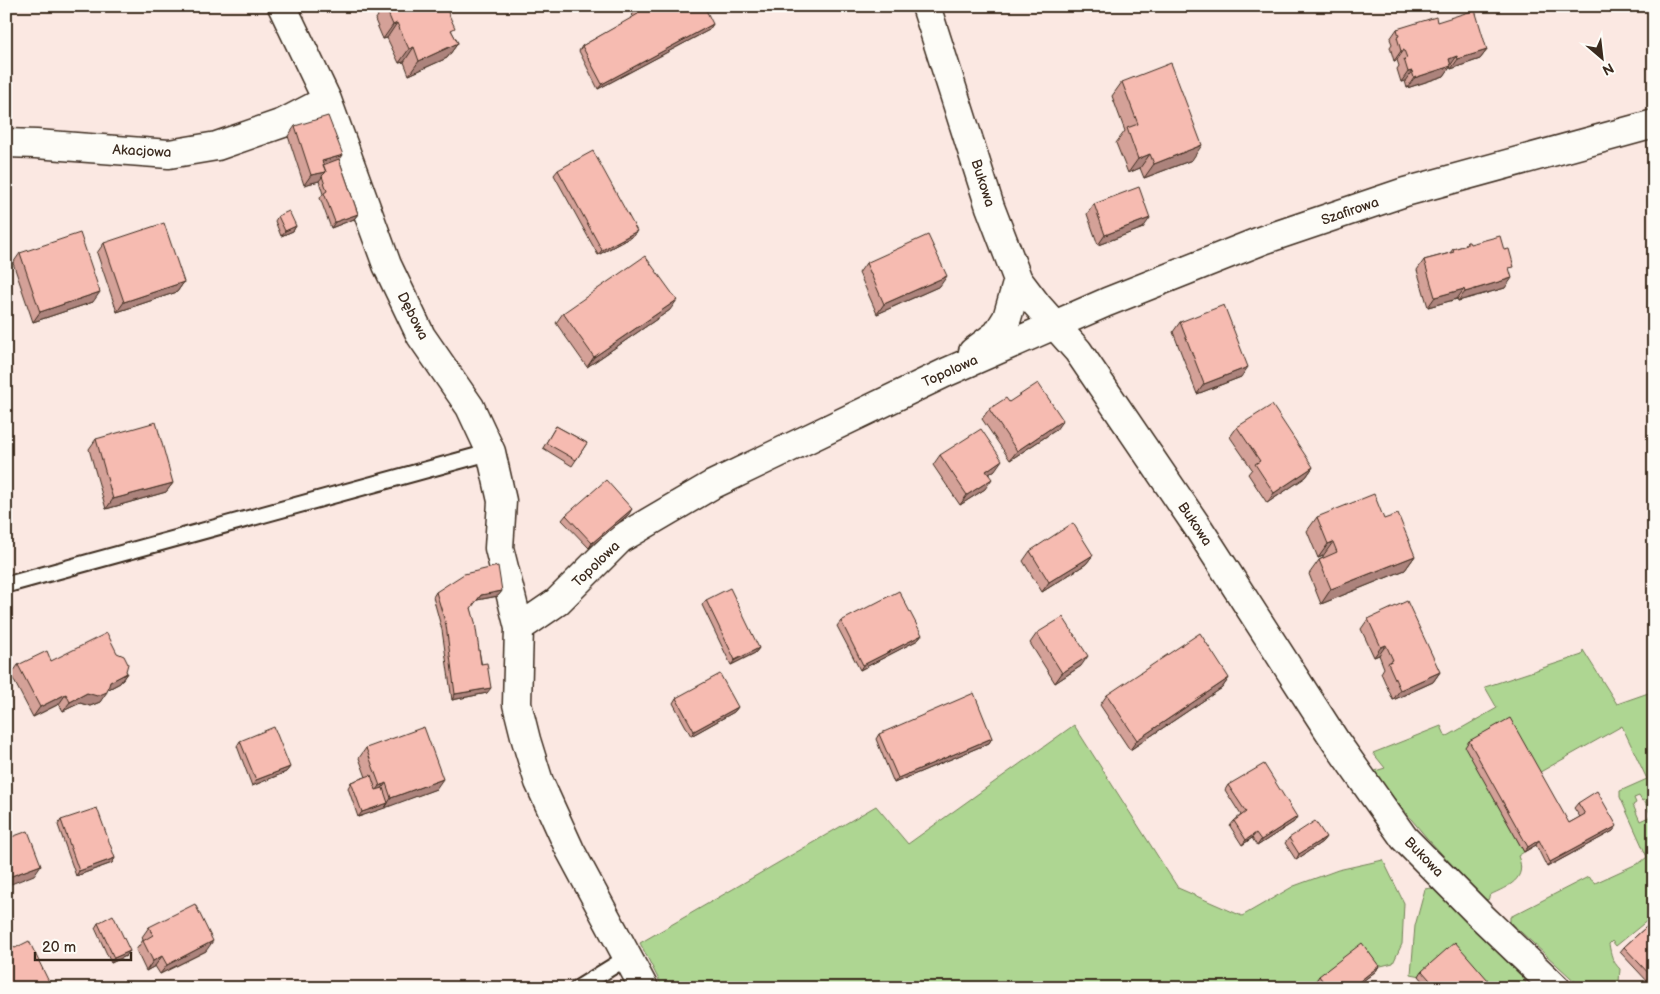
<svg xmlns="http://www.w3.org/2000/svg" width="1660" height="994" font-family="'Balsamiq Sans',sans-serif">
<style>
.green{fill:#aed692;stroke:#748058;fill-rule:evenodd}
.lines{fill:none;stroke-linecap:round;stroke-linejoin:round}
.lane-casing{stroke:#3b2a1e;stroke-width:19}
.street-casing{stroke:#3b2a1e;stroke-width:31}
.lane{stroke:#fdfcf7;stroke-width:15}
.street{stroke:#fdfcf7;stroke-width:28}
.wall{fill:#d4a198;stroke:#3b2a1e}
.shaded-wall{fill:#ac837c;stroke:#3b2a1e}
.building{fill:#f6bbb1;stroke:#3b2a1e}
.labels{text-anchor:middle;dominant-baseline:central;stroke-width:4;stroke-linejoin:round;paint-order:stroke}
.street-label{font-size:14px;fill:#3b2a1e;stroke:#fdfcf7}
</style>
<rect width="100%" height="100%" fill="#fbe8e2"/>
<filter id="ink" filterUnits="userSpaceOnUse"><feTurbulence type="fractalNoise" baseFrequency=".02" numOctaves="2"/><feDisplacementMap in="SourceGraphic" scale="10" xChannelSelector="R" yChannelSelector="G"/><feConvolveMatrix kernelMatrix="1 2 1 2 8 2 1 2 1" color-interpolation-filters="sRGB"/></filter>
<g filter="url(#ink)">
<path class="green" d="M1583,650L1617,704L1654,691V915L1616,946L1612,941L1609,944C1611,955 1612,961 1620,969L1619,982L1612,988H1582L1510,922V917L1588,877L1595,883L1641,862L1647,857L1620,797V791L1647,779L1622,726L1494,798L1524,852L1518,856C1528,880 1508,886 1490,895L1488,900L1484,899L1426,837L1372,772L1385,768L1373,753L1441,726L1446,737L1497,708L1485,687L1582,655ZM1639,796L1642,801L1644,800L1651,816L1640,821L1633,805L1636,803L1634,798Z
M1074,725L1178,888L1242,916L1294,886L1338,870L1383,860L1404,903L1402,944L1393,963L1381,966L1368,961L1316,981L1320,988H663L640,943L876,806L908,844Z
M1431,888L1437,890L1521,972L1526,983L1525,988H1482L1411,974L1415,926L1425,889Z"/>
<g class="lines">
<g class="lane-casing">
<path id="lane" d="M6,585L491,452
M578,988L628,957"/>
</g>
<g class="street-casing">
<path id="street" d="M282,6L327,100L387,265L421,336L470,407L491,452L502,501L499,548L519,628L517,704L526,740L539,782L570,850L644,988
M926,6L990,207L1018,280L1037,305L1078,351L1199,529L1336,742L1404,838L1480,915L1556,988
M6,143L36,144L169,154L217,146L283,123L327,100
M973,352L997,334L1007,318L1018,280
M519,628L557,602L620,539L712,485L947,372L1107,302L1263,240L1405,192L1654,124"/>
</g>
<use href="#lane" class="lane"/>
<use href="#street" class="street"/>
</g>
<path class="wall" d="M373,6H445L452,32L458,43L447,58L409,75L404,62L399,63L387,38L383,39L375,20L378,16Z
M636,10L713,24L709,30L598,89L579,51L582,46L634,17L632,15Z
M1437,22L1487,50L1480,59L1451,69L1450,67L1444,76L1407,88L1405,81L1401,82L1397,69L1399,66L1397,60L1394,61L1390,47L1392,44L1390,39L1397,29Z
M1122,82L1192,160L1144,178L1140,168L1128,173L1116,143L1125,131L1112,96Z
M295,126L343,155L339,159L358,214L354,219L331,228L320,198L323,194L319,181L304,185L288,136Z
M558,170L633,236L598,255L554,175Z
M1094,204L1143,228L1098,245L1087,214Z
M278,216L296,226L293,231L281,236L275,221Z
M1467,242L1510,272L1505,288L1458,301L1457,299L1428,307L1417,270L1424,260L1450,253L1453,249L1464,246Z
M104,243L184,282L177,292L117,312L97,253Z
M20,253L93,302L33,322L13,263Z
M866,263L940,286L877,314L859,273Z
M670,310L587,367L556,323L563,313Z
M1180,322L1241,377L1197,394L1173,332Z
M1009,402L1056,430L1010,460L982,419L989,409Z
M556,426L587,443L572,466L543,448Z
M1237,427L1313,467L1306,477L1267,503L1248,474L1252,469L1230,437Z
M96,439L173,483L166,492L106,509L89,449Z
M940,455L995,470L989,474L985,489L960,505L933,465Z
M629,514L589,548L562,520L566,515Z
M1317,517L1415,556L1405,570L1321,604L1309,574L1319,560L1323,558V556L1318,558L1307,531Z
M1030,551L1093,555L1086,564L1042,592L1023,561Z
M502,591L498,596L477,600L471,608L487,693L452,700L442,630L433,597L436,592Z
M706,600L759,648L755,653L731,665L702,605Z
M1368,619L1440,672L1433,682L1393,700L1381,673L1384,668L1379,655L1374,657L1361,629Z
M841,621L922,635L918,640L860,670L837,626Z
M1037,633L1081,666L1055,683L1030,643Z
M51,661L126,671L127,673L120,683L107,690L100,702L90,706L80,703L63,711L59,704L33,717L11,675L18,665Z
M1229,678L1222,688L1130,750L1100,705L1107,695Z
M676,698L738,707L734,712L691,736L673,703Z
M879,734L992,738L989,743L894,783L876,739Z
M240,741L290,767L286,772L252,786L237,746Z
M1469,741L1569,823L1580,817L1574,808L1578,803L1613,831L1547,867L1536,845L1524,852L1465,747Z
M366,748L436,789L358,817L348,788L351,782L366,777L359,758Z
M1228,785L1294,822L1257,846L1252,838L1242,845L1230,826L1234,821L1241,815L1225,790Z
M61,820L115,858L112,863L76,876L58,825Z
M1326,837L1322,842L1296,860L1285,843L1289,838Z
M1654,920V988H1650L1648,985L1649,983L1620,952L1624,947Z
M98,923L130,951L126,956L111,963L95,928Z
M149,927L206,951L160,974L155,966L146,971L136,950L143,940L142,937Z
M1379,966L1376,971L1354,988H1320L1315,982L1319,976Z
M1422,971L1485,985L1482,988H1429L1419,976Z"/>
<path class="shaded-wall" d="M397,23L387,38L383,39L393,25Z
M713,24L709,30L598,89L602,84Z
M458,43L447,58L409,75L419,61Z
M414,47L404,62L399,63L409,49Z
M1404,50L1397,60L1394,61L1401,51Z
M1487,50L1480,59L1451,69L1458,59Z
M1457,56L1450,66L1449,59Z
M1451,66L1444,76L1407,88L1414,78Z
M1412,71L1405,81L1401,82L1408,72Z
M1202,145L1192,160L1144,178L1154,164Z
M1150,154L1140,168L1128,173L1138,159Z
M343,155L336,165L320,170L322,161Z
M326,172L319,181L304,185L311,175Z
M358,214L354,219L331,228L335,222Z
M1150,218L1143,228L1098,245L1105,235Z
M296,226L293,231L281,236L285,231Z
M637,231L633,236L598,255L602,250Z
M947,276L940,286L877,314L884,304Z
M1512,278L1505,288L1458,301L1465,292Z
M184,282L177,292L117,312L124,302Z
M1464,289L1457,299L1428,307L1435,297Z
M100,292L93,302L33,322L40,312Z
M677,300L670,310L587,367L594,357Z
M1248,367L1241,377L1197,394L1204,384Z
M1063,420L1056,430L1010,460L1017,451Z
M1002,460L995,470L979,481L986,471Z
M1313,467L1306,477L1267,503L1274,493Z
M992,479L985,489L960,505L967,495Z
M173,483L166,492L106,509L113,499Z
M632,509L629,514L589,548L592,543Z
M1333,542L1323,556L1318,558L1328,544Z
M1093,555L1086,564L1042,592L1049,582Z
M1415,556L1405,570L1321,604L1331,589Z
M502,591L498,596L477,600L481,595Z
M922,635L918,640L860,670L863,665Z
M1386,645L1379,655L1374,657L1381,647Z
M759,648L755,653L731,665L735,660Z
M1088,656L1081,666L1055,683L1062,673Z
M1440,672L1433,682L1393,700L1400,690Z
M127,673L120,683L103,692L110,682Z
M1229,678L1222,688L1130,750L1137,740Z
M491,688L487,693L452,700L455,694Z
M107,692L100,702L90,706L80,703L63,711L70,702L87,693Z
M66,694L59,704L33,717L40,707Z
M738,707L734,712L691,736L694,731Z
M992,738L989,743L894,783L898,778Z
M290,767L286,772L252,786L256,780Z
M443,779L436,789L385,808L391,798Z
M386,783L379,793L373,795L380,786Z
M388,803L385,808L358,817L362,812Z
M1297,817L1294,822L1257,846L1261,840Z
M1617,826L1613,831L1547,867L1550,862Z
M1256,833L1252,838L1242,845L1246,840Z
M1326,837L1322,842L1296,860L1299,854Z
M1539,840L1536,845L1524,852L1528,847Z
M115,858L112,863L76,876L79,871Z
M41,865L34,875L6,886V878Z
M213,941L206,951L160,974L167,965Z
M130,951L126,956L111,963L114,958Z
M162,956L155,966L146,971L153,961Z
M1379,966L1376,971L1354,988H1351Z"/>
<path class="building" d="M385,6H445L455,28L451,30L458,43L419,61L414,47L409,49L397,23L393,25Z
M643,6H704L713,24L602,84L582,46L638,14L636,10Z
M1475,10L1487,50L1458,59L1457,56L1449,59L1451,66L1414,78L1412,71L1408,72L1404,59L1407,58L1404,50L1401,51L1397,37L1399,36L1397,29L1436,17L1437,22Z
M1171,63L1202,145L1154,164L1150,154L1138,159L1127,128L1138,124L1122,82Z
M328,116L343,155L322,161L326,172L311,175L295,126Z
M593,151L637,231L602,250L558,170Z
M339,159L358,214L335,222L324,193L327,191L322,176L326,172L323,165Z
M1139,187L1150,218L1105,235L1094,204Z
M289,211L296,226L285,231L278,216Z
M164,223L184,282L124,302L104,243Z
M80,233L100,292L40,312L20,253Z
M928,235L947,276L884,304L866,263Z
M1500,236L1504,250L1509,249L1514,267L1509,268L1512,278L1465,292L1464,289L1435,297L1424,260L1454,252L1453,249L1467,245V242H1469L1470,244Z
M645,256L677,300L594,357L563,313Z
M1224,305L1248,367L1204,384L1180,322Z
M1038,383L1063,420L1017,451L989,409L1006,398L1009,402Z
M1272,405L1313,467L1274,493L1255,464L1260,461L1237,427Z
M156,422L173,483L113,499L96,439Z
M556,426L587,443L576,460L546,443Z
M981,429L1002,460L986,471L992,479L967,495L940,455Z
M606,480L632,509L592,543L566,515Z
M1374,494L1384,519L1398,514L1415,556L1331,589L1319,560L1337,552L1333,542L1328,544L1317,517Z
M1073,523L1093,555L1049,582L1030,551Z
M498,566L502,591L481,595L471,608L475,622L481,664L487,663L491,688L455,694L446,625L436,592L464,574Z
M730,588L759,648L735,660L706,600Z
M899,591L922,635L863,665L841,621Z
M1407,601L1440,672L1400,690L1388,663L1393,660L1386,645L1381,647L1368,619Z
M1063,617L1088,656L1062,673L1037,633Z
M107,633L117,653L124,656L128,664L126,671L127,673L110,682L107,692L97,696L87,693L70,702L66,694L40,707L18,665L47,651L51,661Z
M1200,633L1229,678L1137,740L1107,695Z
M720,674L738,707L694,731L676,698Z
M974,693L992,738L898,778L879,734Z
M1510,718L1569,823L1585,814L1578,803L1597,791L1617,826L1550,862L1539,840L1528,847L1469,741Z
M274,727L290,767L256,780L240,741Z
M424,727L443,779L391,798L386,783L380,786L366,748Z
M1264,764L1297,817L1261,840L1256,833L1246,840L1234,821L1246,812L1228,785Z
M371,775L376,790L383,788L388,803L362,812L351,782Z
M97,808L115,858L79,871L61,820Z
M1315,821L1326,837L1299,854L1289,838Z
M28,831L41,865L6,878V839Z
M195,904L213,941L167,965L162,956L153,961L143,941L153,935L149,927Z
M113,915L130,951L114,958L98,923Z
M1654,920V983L1651,980L1653,978L1624,947Z
M29,941L52,988H6V947L10,945L15,948Z
M1455,942L1488,980L1479,988H1437L1422,971Z
M1362,943L1379,966L1351,988H1328L1319,976Z"/>
</g>
<g class="labels">
<g class="street-label">
<text transform="translate(142 151) rotate(3)">Akacjowa</text>
<text transform="translate(983 183) rotate(72)">Bukowa</text>
<text transform="translate(1350 211) rotate(-19)">Szafirowa</text>
<text transform="translate(413 316) rotate(63)">Dębowa</text>
<text transform="translate(950 371) rotate(-24)">Topolowa</text>
<text transform="translate(1195 524) rotate(56)">Bukowa</text>
<text transform="translate(596 564) rotate(-44)">Topolowa</text>
<text transform="translate(1424 857) rotate(46)">Bukowa</text>
</g>
</g>
<rect width="1660" height="994" fill="none" stroke="#fdfcf7" stroke-width="25"/>
<rect x="12" y="12" width="1635" height="969" fill="none" stroke="#3b2a1e" stroke-width="2" filter="url(#ink)"/>
<g transform="translate(1602 58) rotate(152)" stroke="#fdfcf7" stroke-width="4" paint-order="stroke">
<path d="M0-4L9 19L0 12L-9 19Z" fill="#3b2a1e"/>
<text y="-8" font-size="14" font-weight="bold" text-anchor="middle" fill="#3b2a1e">N</text>
</g>
<path d="M35 952v8h96v-8" fill="none" stroke="#3b2a1e" stroke-width="2.5"/>
<text x="42" y="952" font-size="15" fill="#3b2a1e" stroke="#fdfcf7" stroke-width="4" paint-order="stroke">20 m</text>
</svg>
